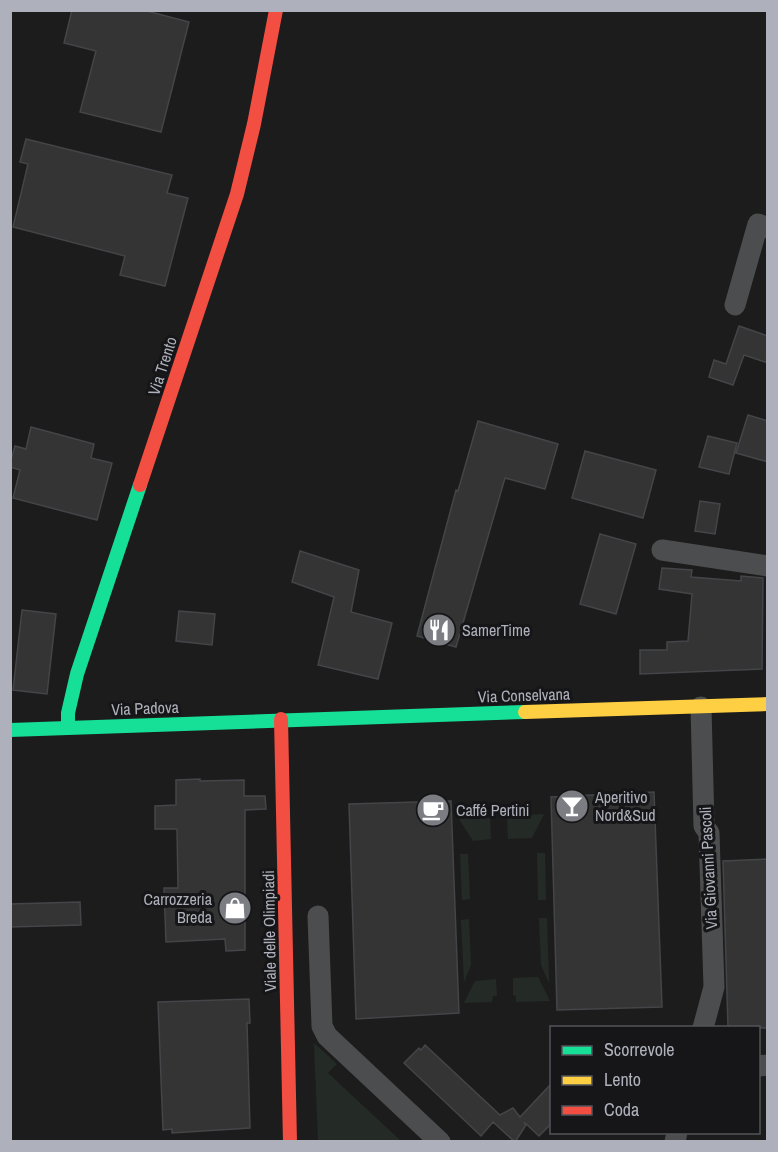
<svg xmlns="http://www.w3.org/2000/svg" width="778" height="1152" font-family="'Archivo Narrow',sans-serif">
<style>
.green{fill:#242b26}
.building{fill:#343434;stroke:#444548;stroke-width:1.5}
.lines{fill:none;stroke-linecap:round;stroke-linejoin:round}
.street{stroke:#4c4d4e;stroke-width:21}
.fast{stroke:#16e098;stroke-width:14}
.slow{stroke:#ffcf43;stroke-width:14}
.jam{stroke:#f24e42;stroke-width:14}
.labels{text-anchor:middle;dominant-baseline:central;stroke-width:6;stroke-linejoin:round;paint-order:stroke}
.street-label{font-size:16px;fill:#aeb1bb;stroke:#161618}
.poi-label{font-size:16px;fill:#aeb1bb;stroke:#161618;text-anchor:start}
</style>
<rect width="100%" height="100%" fill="#1c1c1c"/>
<path class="green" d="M544,814L532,838L508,839L507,816Z
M490,818L491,839L473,841L459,819Z
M537,853H545L546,900H538Z
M460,854H468L470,899L462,900Z
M539,918H547L549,983L541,965Z
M469,919L471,965L464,982L461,920Z
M538,977L550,1001L516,1002V996L513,995V978Z
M496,979L497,996H493L492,1002L464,1003L475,981Z
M314,1043L337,1064L328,1073L401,1141H318Z"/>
<path class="building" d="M72,10H143L189,22L161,132L80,112L96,51L64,43Z
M26,139L172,175L167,193L188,198L165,286L120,275L125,256L13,227L28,164L20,162Z
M739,326L768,336V363L744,355L733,385L709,377L714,360L726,364Z
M748,415L768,421V462L736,453Z
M478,421L558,444L545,489L505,478L456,647L417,636L456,490L458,491Z
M31,427L94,444L91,458L112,463L97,520L13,498L20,470L10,467V463L15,446L26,449Z
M708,436L737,443L729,474L699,467Z
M585,451L656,470L643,518L572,498Z
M700,501L720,504L715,534L695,531Z
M600,534L636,544L616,614L580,604Z
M300,551L359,570L351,612L392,623L378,679L318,665L334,597L292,582Z
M662,568L692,570L691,577L741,581V576L763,578L762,669L640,674V650H667V642L688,641L692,594L659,589Z
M22,610L56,614L47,694L13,690Z
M179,611L215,614L212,645L176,641Z
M200,779V781L244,780V796H265L266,809L245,810V950L226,951L225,939L166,942L164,888H178L177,829H155V806L176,805V780Z
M654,792L662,1007L557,1010L551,797Z
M451,801L459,1013L356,1019L349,804Z
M768,859V1028H728L723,861Z
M80,902L81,925L10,927V904Z
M249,999L250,1023H247L250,1128L172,1133V1129L163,1130L158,1002Z
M425,1045L500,1115L513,1108L520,1117L552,1083V1123L539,1136L524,1122L526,1125L515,1142L493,1122L481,1136L404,1063L419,1048L421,1050Z"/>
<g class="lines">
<path class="street" d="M735,305L758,224L768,228
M662,550L768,566
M701,707L704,826L709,833L714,987L703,1028
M318,916L322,1026L327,1036L440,1142
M758,1066L768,1065
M675,1142L677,1132"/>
<path class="fast" d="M68,727V713L77,674L140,485
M10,730L525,712"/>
<path class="slow" d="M525,712L768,704"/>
<path class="jam" d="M140,485L237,194L254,124L276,10
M281,719L290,1142"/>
</g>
<defs>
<g id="restaurant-disc" transform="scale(1.725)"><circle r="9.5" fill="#7b7d83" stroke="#161618"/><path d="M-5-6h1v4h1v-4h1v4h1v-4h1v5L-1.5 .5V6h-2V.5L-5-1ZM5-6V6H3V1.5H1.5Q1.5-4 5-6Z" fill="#fff"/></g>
<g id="bar-disc" transform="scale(1.725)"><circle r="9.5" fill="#7b7d83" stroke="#161618"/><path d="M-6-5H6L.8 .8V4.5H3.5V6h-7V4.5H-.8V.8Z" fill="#fff"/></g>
<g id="cafe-disc" transform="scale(1.725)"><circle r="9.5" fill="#7b7d83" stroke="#161618"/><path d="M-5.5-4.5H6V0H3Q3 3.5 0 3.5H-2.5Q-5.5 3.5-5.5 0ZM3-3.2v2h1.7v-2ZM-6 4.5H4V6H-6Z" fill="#fff"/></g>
<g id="shop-disc" transform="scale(1.725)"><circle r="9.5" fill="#7b7d83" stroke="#161618"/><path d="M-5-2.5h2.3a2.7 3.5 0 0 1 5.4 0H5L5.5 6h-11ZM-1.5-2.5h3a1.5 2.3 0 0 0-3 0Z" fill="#fff"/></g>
</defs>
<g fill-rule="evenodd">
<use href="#restaurant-disc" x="439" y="630"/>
<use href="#bar-disc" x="572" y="806"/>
<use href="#cafe-disc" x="433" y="810"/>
<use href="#shop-disc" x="235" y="908"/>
</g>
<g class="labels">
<g class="street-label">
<text transform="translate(162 366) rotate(-72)">Via Trento</text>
<text transform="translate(524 695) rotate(-2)">Via Conselvana</text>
<text transform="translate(145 708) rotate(-2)">Via Padova</text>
<text transform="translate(708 868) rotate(-93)">Via Giovanni Pascoli</text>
<text transform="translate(269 931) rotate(-91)">Viale delle Olimpiadi</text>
</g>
<g class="poi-label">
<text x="462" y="630">SamerTime</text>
<text x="595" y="797">Aperitivo<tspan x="595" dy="18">Nord&amp;Sud</tspan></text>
<text x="456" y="810">Caffé Pertini</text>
<text x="212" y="899" text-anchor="end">Carrozzeria<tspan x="212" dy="18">Breda</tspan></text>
</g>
</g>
<rect width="778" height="1152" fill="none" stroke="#aeb1bb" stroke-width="24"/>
<rect x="550" y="1026" width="210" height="108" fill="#161618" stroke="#535459" stroke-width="1.5"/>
<rect x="562" y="1046" width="30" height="9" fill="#16e098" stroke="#535459" stroke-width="1.5"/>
<text x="604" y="1056" font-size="18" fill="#aeb1bb">Scorrevole</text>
<rect x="562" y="1076" width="30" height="9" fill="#ffcf43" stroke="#535459" stroke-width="1.5"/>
<text x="604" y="1086" font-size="18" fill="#aeb1bb">Lento</text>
<rect x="562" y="1106" width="30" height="9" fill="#f24e42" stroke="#535459" stroke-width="1.5"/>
<text x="604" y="1116" font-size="18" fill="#aeb1bb">Coda</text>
</svg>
